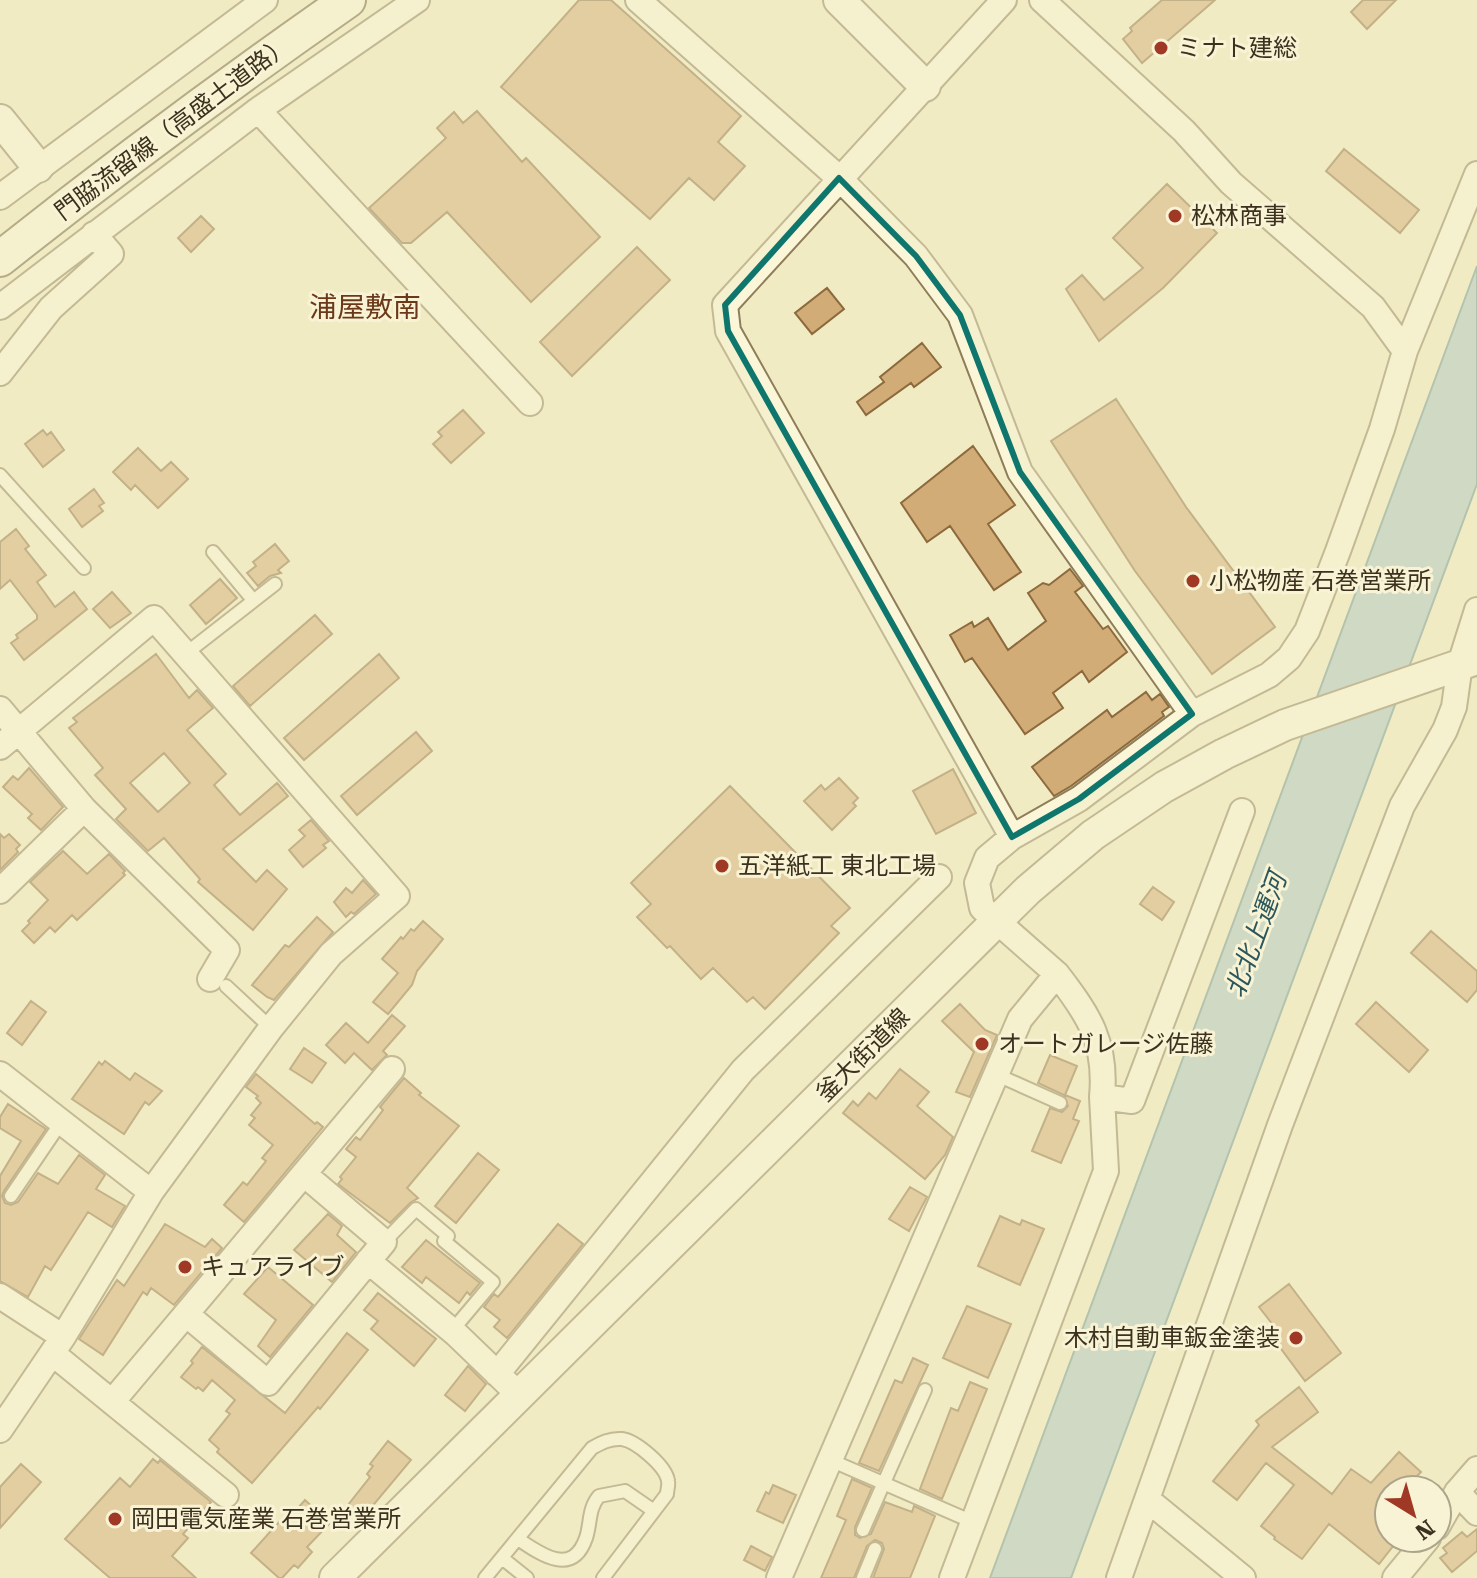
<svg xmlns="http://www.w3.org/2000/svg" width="1477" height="1578" font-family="'Roboto Serif','Noto Sans JP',serif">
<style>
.water{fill:#a6c4c0;stroke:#6c9390;stroke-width:2}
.building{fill:#d1ac77;stroke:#8d6a3d;stroke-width:2;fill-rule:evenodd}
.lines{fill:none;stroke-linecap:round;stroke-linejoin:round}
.service-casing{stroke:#8d7d59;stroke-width:16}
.minor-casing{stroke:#8d7d59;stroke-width:28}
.tertiary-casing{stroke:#8d7d59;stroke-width:34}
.secondary-casing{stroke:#6e5e3c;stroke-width:38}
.service{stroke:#fbf6d8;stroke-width:12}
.minor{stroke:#fbf6d8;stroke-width:24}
.tertiary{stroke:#fbf6d8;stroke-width:30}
.secondary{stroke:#fbf6d8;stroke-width:34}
.marked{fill:none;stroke:#0f766e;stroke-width:6;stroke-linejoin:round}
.poi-dot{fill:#9f3925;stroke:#f8f3d4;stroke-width:3}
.labels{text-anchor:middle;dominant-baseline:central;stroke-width:6;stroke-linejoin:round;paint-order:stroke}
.poi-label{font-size:24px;fill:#3c311e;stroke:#f8f3d4;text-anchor:start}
.street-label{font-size:24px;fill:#3c311e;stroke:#f8f3d4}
.water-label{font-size:26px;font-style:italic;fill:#2c575c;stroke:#f8f3d4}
.quarter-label{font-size:28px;fill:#6b391a;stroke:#f8f3d4}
</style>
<rect width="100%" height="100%" fill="#f1ebc4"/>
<path class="water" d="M1477,266V484L1071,1578H990Z"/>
<path class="building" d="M579,0H611L741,116L718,142L745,166L714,200L689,178L650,219L501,87Z
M1162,0H1215L1142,63L1123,39L1132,31L1130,28Z
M1363,0H1396L1367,29L1351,12Z
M477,111L522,162L526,158L600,237L531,302L447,212L411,243H402L369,208L446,138L437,128L454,112L463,123Z
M1344,149L1419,210L1400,233L1326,171Z
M1167,184L1217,233L1163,288L1099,341L1066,289L1082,275L1104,300L1143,268L1113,238Z
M201,216L214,229L191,252L178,238Z
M637,247L670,280L572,376L540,342Z
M827,288L844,309L812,334L795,313Z
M922,343L941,367L914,387L911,383L866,415L857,402L884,382L880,377Z
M1116,399L1186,507L1275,627L1212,674L1135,571L1051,441Z
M463,410L484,433L451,463L433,444L442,436L438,432Z
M43,430L47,435L51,432L64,450L43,467L25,444Z
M973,446L1015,505L988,524L1021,572L994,590L950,526L927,542L901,503Z
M138,448L161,471L171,462L188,479L158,508L135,485L131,490L113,472Z
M94,489L104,503L99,506L103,511L82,527L69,509Z
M16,529L29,546L25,549L46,575L37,582L55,607L74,592L87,609L24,660L11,643L18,638L16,635L37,619V615L10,580L0,589V542Z
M275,544L289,561L278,570L281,573L270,576L258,586L247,573L256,566L253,562Z
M1070,569L1083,586L1075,592L1103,629L1108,626L1127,652L1089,682L1082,671L1053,693L1063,708L1025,734L972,658L965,662L950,635L972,622L974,627L988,618L1008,650L1046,621L1028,593L1043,583L1049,585Z
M220,579L237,598L206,624L190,605Z
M112,592L131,613L110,628L93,609Z
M315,615L332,634L250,706L233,686Z
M156,654L189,698L197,690L213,708L187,730L226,774L214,785L240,815L277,783L288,796L223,849L256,882L267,870L287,889L253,930L198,882L200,879L164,838L148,851L116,819L126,809L95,775L103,768L69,728L77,722L73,718ZM164,753L190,783L158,812L130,783Z
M379,654L399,678L304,760L284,738Z
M1146,692L1152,700L1160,694L1169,707L1162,712L1164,716L1071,786L1054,796L1032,767L1107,710L1112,717Z
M416,732L432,751L357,815L341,796Z
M29,768L63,807L41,830L28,818L32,814L3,787L13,776L18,780Z
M953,769L976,813L936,834L913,791Z
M839,778L858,798L853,803L856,806L832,830L804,801L821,785L825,790Z
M730,786L850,908L831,926L839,933L765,1009L753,997L747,1002L713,968L701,979L670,946L667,948L637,917L651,904L631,883Z
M311,820L329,841L323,845L326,848L303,867L289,850L305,836L299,830Z
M0,834L4,838L9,834L20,845L16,849L18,852L0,870Z
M63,851L87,874L109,854L125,871L123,873L125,875L77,920L72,915L55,932L50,927L34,943L22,931L30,923L28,921L48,900L30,882Z
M363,880L376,894L354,914L351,912L346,917L334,902L346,888L352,893Z
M1153,887L1174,902L1162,920L1140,904Z
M317,917L333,932L274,1000L267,997L252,985L285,945L289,947Z
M423,921L443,939L417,971L412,985L388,1014L373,1002L398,973L382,959L401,937L403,939L411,929L414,931Z
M1431,931L1477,971V990L1467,1002L1411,953Z
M31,1001L46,1012L22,1045L7,1033Z
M1376,1002L1428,1050L1409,1072L1356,1024Z
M960,1004L985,1030L997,1035L970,1097L956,1092L974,1052L942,1021Z
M392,1015L405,1026L383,1051L387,1055L372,1070L354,1053L345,1063L326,1045L346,1023L368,1043Z
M304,1048L326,1063L312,1083L290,1069Z
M1050,1055L1077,1066L1065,1095L1080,1101L1073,1119L1079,1121L1061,1163L1032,1151L1050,1108L1062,1112L1068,1106L1064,1095L1038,1083Z
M105,1061L130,1080L135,1073L162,1091L149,1105L145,1102L124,1134L72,1099L99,1062L102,1065Z
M900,1069L929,1092L917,1106L953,1137L945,1155L925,1179L843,1113L853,1101L858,1106L869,1093L876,1099Z
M256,1074L315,1124L317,1122L323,1127L244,1222L224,1205L243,1182L247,1185L266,1161L262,1158L273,1145L249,1125L255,1118L251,1115L261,1103L256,1098L258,1096L246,1087Z
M404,1078L421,1093L419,1095L459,1126L407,1188L418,1198L410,1203L390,1223L338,1184L342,1179L340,1177L356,1157L346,1149L356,1137L360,1140L383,1110L380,1107Z
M8,1104L46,1129L4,1191L2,1196L5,1203L11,1205L18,1202L38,1173L58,1184L79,1155L105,1175L96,1189L125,1206L112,1227L88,1212L51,1270L45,1266L28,1297L0,1281V1176L21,1141L0,1128V1117Z
M478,1153L499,1170L456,1223L435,1206Z
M910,1187L927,1197L909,1231L889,1219Z
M328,1214L342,1226L337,1235L356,1252L332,1282L294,1250Z
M1000,1216L1020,1225L1022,1220L1044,1229L1020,1285L978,1266Z
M165,1224L205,1247L212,1239L222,1248L174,1305L151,1288L147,1295L143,1292L103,1355L79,1339L117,1280L124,1286Z
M558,1224L583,1244L507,1338L494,1327L500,1320L484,1307L494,1294L498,1297Z
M426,1240L480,1283L470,1295L467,1292L459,1303L426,1277L422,1283L402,1267Z
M268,1267L313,1305L270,1357L258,1346L276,1320L244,1294Z
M1289,1284L1341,1353L1305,1381L1267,1330L1273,1325L1259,1307Z
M378,1293L436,1339L414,1366L371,1329L378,1321L364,1310Z
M967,1306L1011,1324L988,1378L943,1358Z
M347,1333L368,1350L320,1409L318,1407L252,1483L217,1452L219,1449L209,1440L230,1414L226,1411L235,1400L212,1380L203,1391L198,1387L196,1389L181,1377L193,1363L191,1361L202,1347L285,1413Z
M913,1358L928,1365L879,1471L859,1463L895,1380L902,1383Z
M468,1366L486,1384L465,1411L445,1395Z
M970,1382L987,1389L942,1499L920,1489L951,1408L958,1411Z
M1299,1387L1318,1412L1272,1447L1332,1494L1351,1469L1371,1483L1399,1452L1421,1472L1415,1478L1428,1490H1389V1541L1394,1545L1379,1564L1329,1524L1302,1559L1274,1539L1275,1537L1261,1526L1294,1485L1266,1463L1237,1500L1213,1481L1259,1425L1256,1421Z
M388,1441L411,1460L360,1521L344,1510L370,1477L367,1474L373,1466L370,1464Z
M153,1459L158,1463L160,1460L211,1502L183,1534L188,1538L172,1556L196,1578H110L65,1539L120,1478L130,1487Z
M21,1464L41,1482L0,1528V1487Z
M852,1479L872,1488L855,1527V1535L860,1538L871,1534L885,1502L912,1512L914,1506L935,1516L910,1578H873L884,1549L882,1543L875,1540L867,1546L854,1578H821L846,1520L837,1516Z
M773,1485L796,1495L783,1523L757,1511L766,1492L769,1494Z
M305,1500L330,1523L307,1547L312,1552L298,1568L294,1565L282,1578H279L251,1553L279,1522L283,1525Z
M1477,1529V1551L1452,1572L1440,1558L1447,1553L1443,1548L1462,1532L1467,1537Z
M751,1546L772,1557L765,1571L744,1560Z"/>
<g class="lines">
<g class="service-casing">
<path id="service" d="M0,475L84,568
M213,552L253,600
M184,655L275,584
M226,986L271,1028
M995,1074L1060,1103
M11,1196L62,1121
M384,1242L416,1209L448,1236L444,1241L493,1282L456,1326V1334
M830,1460L973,1522
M863,1530L925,1390
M518,1539C539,1553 572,1578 586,1538C591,1523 588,1509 599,1496L625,1491L654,1511
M502,1558L527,1578
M485,1578L592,1448C601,1443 610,1438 622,1439C636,1441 666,1466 668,1481C669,1485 667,1490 667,1494L603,1578
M863,1578L875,1549"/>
</g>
<g class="minor-casing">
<path id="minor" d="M638,0L839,178L916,256L960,315L1020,472L1192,714
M1004,0L725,305L728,331L1012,837
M1042,0L1184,131L1231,183L1373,307L1405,351
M258,110L530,403
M0,197L265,0
M0,307L258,110L417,0
M0,373L51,308L111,254L94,234
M0,709L84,809L227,950L210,979
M0,747L154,618L397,896L331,954L271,1028L151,1192L63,1337L0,1430
M0,891L84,809
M1057,974C1089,1015 1107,1043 1102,1097
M0,1074L151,1192
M368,1261L456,1334L509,1385
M0,1296L63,1337
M186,1314L268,1383L384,1242L304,1174
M52,1353L226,1495
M497,1374L743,1070L939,877
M112,1402L392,1069
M1457,1492L1477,1513
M1148,1500L1243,1578
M1437,1527L1457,1492L1477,1469
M779,1578L1020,1019L1057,974L982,908L977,883L987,858L1012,837L1079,799L1192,714L1269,675L1289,658L1307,631L1338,551L1382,429L1405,351L1477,174
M952,1578L1106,1171L1102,1097L1132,1101L1242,811
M1119,1578L1280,1125L1402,806L1445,730L1454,707L1460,664L1477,610
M1395,1578L1428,1538"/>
</g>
<g class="tertiary-casing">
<path id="tertiary" d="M839,0L925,86
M0,120L38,167
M335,1578L1028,890L1093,835L1164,787L1224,754L1285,725L1477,659"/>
</g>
<g class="secondary-casing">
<path id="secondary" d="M0,259C113,169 229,83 348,0"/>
</g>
<use href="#service" class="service"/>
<use href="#minor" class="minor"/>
<use href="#tertiary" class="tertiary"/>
<use href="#secondary" class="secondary"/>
</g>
<path d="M0 0H1477V1578H0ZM839,178L916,256L960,315L1020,472L1192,714L1079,799L1012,837L728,331L725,305Z" fill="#f1ebc4" fill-opacity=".55" fill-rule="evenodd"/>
<path class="marked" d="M839,178L916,256L960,315L1020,472L1192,714L1079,799L1012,837L728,331L725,305Z"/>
<g class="poi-dot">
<circle cx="1161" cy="48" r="8"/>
<circle cx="1175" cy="216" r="8"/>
<circle cx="1193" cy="581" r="8"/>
<circle cx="722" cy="866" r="8"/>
<circle cx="982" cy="1044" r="8"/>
<circle cx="185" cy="1267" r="8"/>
<circle cx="1296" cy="1338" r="8"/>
<circle cx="115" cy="1519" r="8"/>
</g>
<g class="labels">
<g class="poi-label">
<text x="1177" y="48">ミナト建総</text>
<text x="1191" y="216">松林商事</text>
<text x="1209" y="581">小松物産 石巻営業所</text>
<text x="738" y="866">五洋紙工 東北工場</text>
<text x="998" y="1044">オートガレージ佐藤</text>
<text x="201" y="1267">キュアライブ</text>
<text x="1280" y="1338" text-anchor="end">木村自動車鈑金塗装</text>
<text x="131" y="1519">岡田電気産業 石巻営業所</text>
</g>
<g class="street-label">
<text transform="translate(173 128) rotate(-37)">門脇流留線（高盛土道路）</text>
<text transform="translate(863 1055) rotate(-45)">釜大街道線</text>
</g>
<g class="water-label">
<text transform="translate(1256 935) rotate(-70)">北北上運河</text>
</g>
<g class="quarter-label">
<text x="365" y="307">浦屋敷南</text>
</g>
</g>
<g transform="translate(1413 1514) rotate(143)"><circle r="38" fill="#f8f3d4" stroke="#ada58b" stroke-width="2"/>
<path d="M0-6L14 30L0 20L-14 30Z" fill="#9f3925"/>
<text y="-12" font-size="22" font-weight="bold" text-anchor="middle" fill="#3c311e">N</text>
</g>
</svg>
